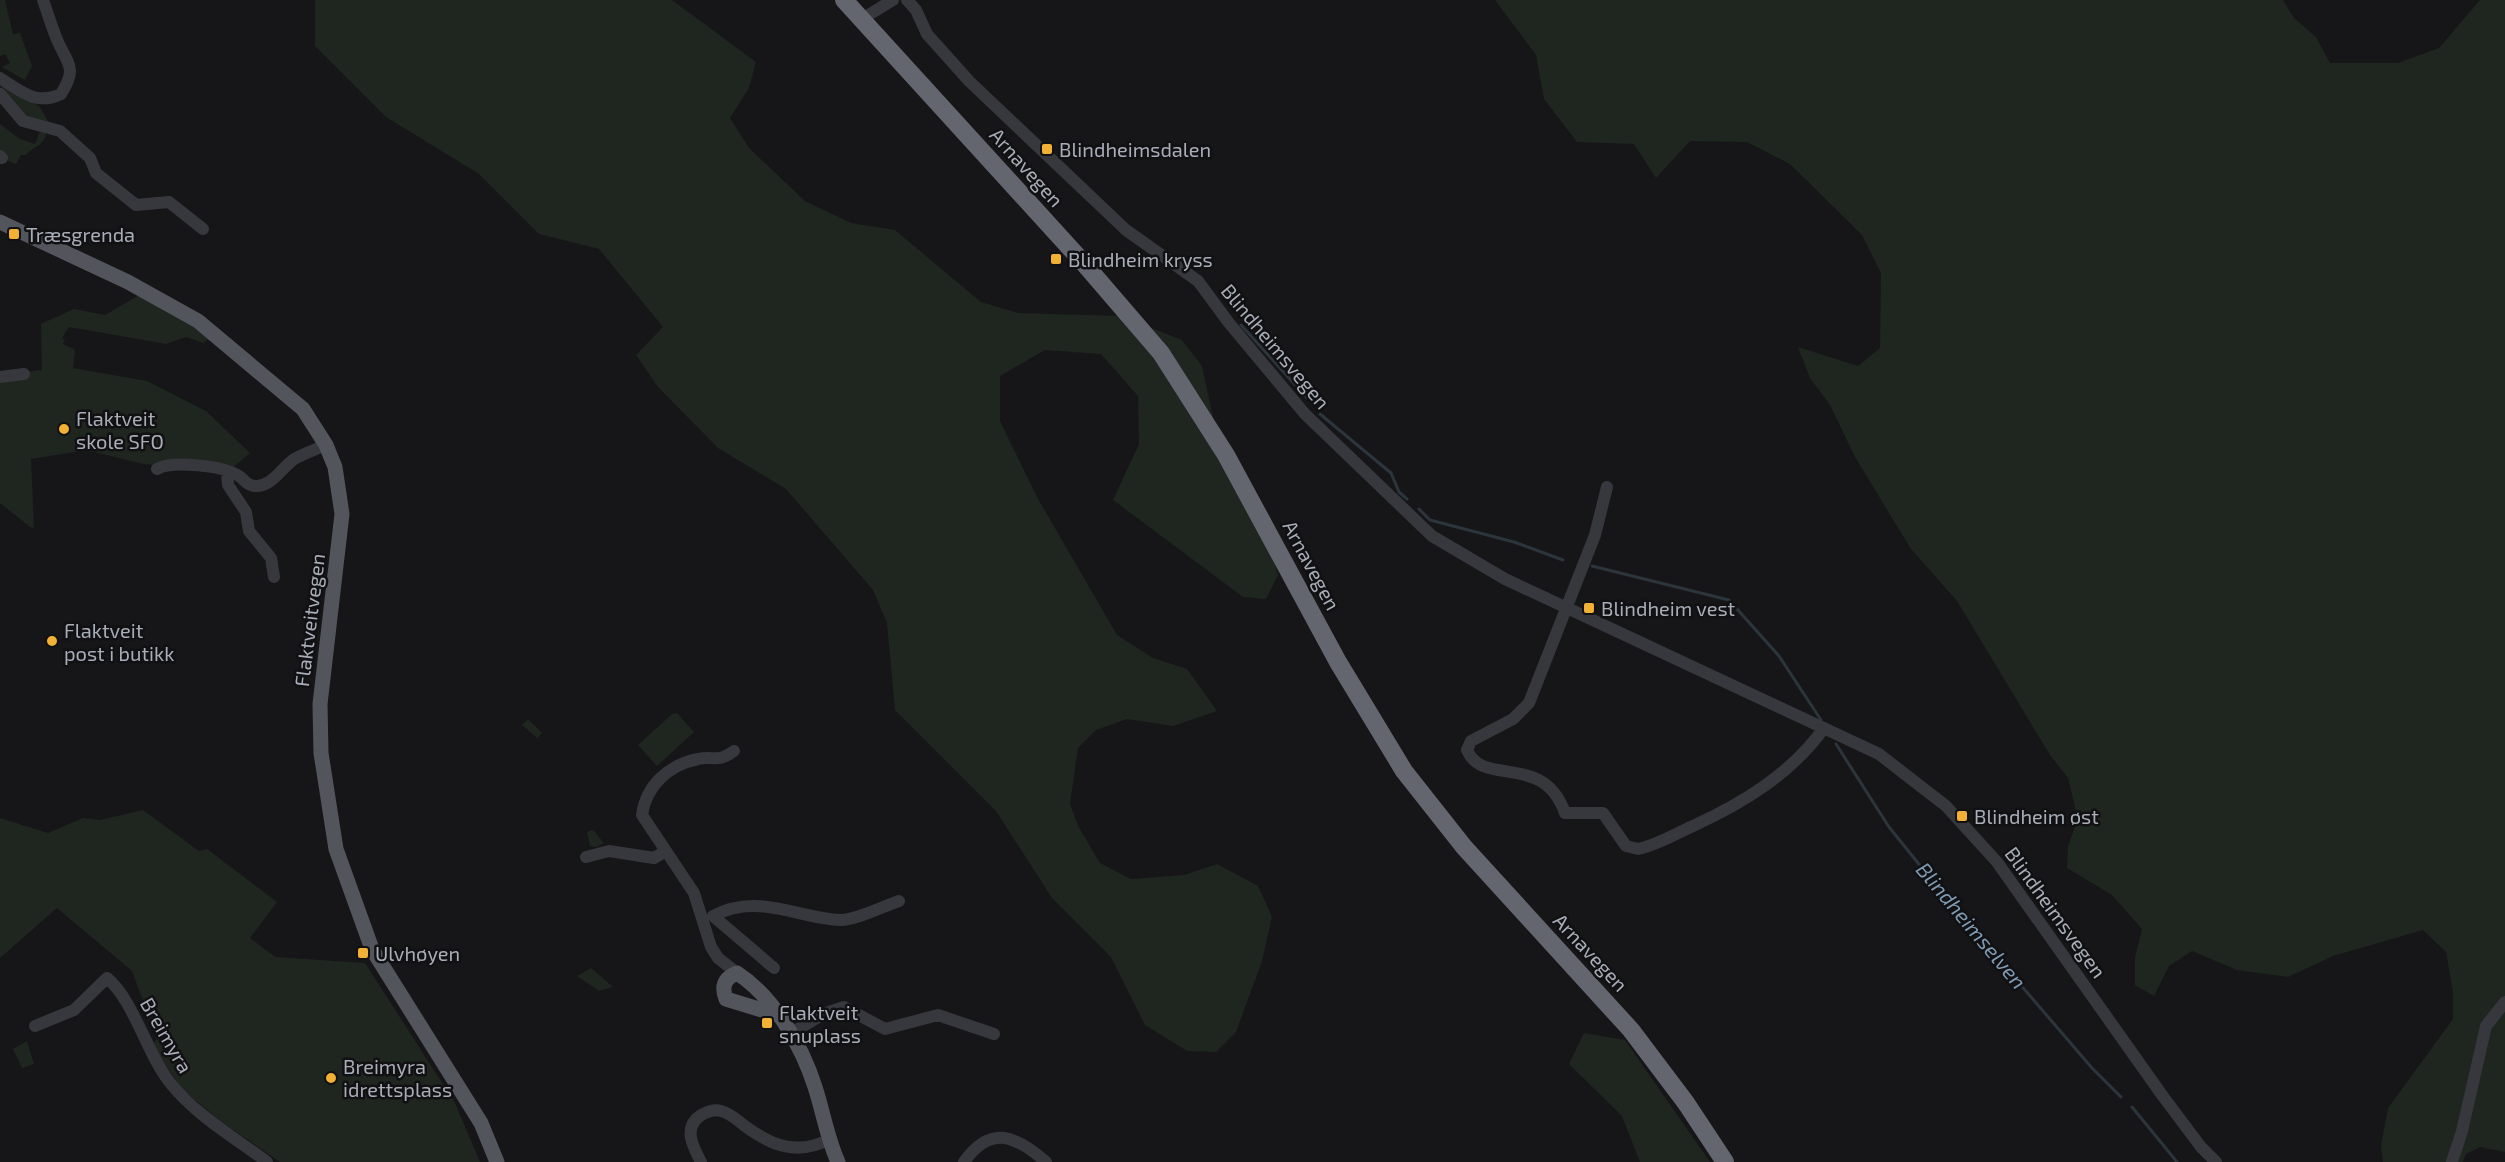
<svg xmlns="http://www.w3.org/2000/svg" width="2505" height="1162" font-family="'Exo 2',sans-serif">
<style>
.green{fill:#1e261f}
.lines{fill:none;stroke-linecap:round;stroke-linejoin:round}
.stream{stroke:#2c353c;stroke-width:3}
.minor{stroke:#37383d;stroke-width:12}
.major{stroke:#53555c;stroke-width:15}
.highway{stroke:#63666e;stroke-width:18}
.poi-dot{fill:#f2b134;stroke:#111113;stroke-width:2}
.labels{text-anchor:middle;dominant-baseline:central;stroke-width:5;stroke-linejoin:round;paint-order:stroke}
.poi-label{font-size:20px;fill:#a8adb8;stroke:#111113;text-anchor:start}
.street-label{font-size:20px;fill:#a8adb8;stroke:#111113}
.water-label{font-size:21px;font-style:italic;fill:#7f9bb3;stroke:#111113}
</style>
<rect width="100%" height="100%" fill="#161618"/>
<path class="green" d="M0,0H5L13,34L20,33L32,66L25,80L2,67L10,63L5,54L0,56Z
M315,0H672L756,62L749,88L730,118L749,148L805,201L851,223L895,230L981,302L1018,313L1121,316L1182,340L1202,366L1214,422L1269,546L1278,575L1266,599L1243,597L1113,500L1139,444L1138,396L1101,354L1045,350L1000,376V421L1037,497L1117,635L1153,658L1187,669L1217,711L1173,726L1127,719L1096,730L1078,748L1070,804L1078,826L1100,863L1131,879L1184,875L1217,864L1258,886L1272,917L1262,961L1236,1032L1216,1052L1187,1051L1145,1025L1111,957L1052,898L996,811L895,710L887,623L873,590L786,489L718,448L658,387L636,355L663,327L599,249L539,234L479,174L386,117L315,46Z
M1495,0H2283L2294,18L2316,37L2330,63H2398L2439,48L2480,0H2505V1152L2480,1147L2466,1154L2463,1162H2383L2381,1146L2388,1108L2453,1019V992L2446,952L2423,930L2333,956L2288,977L2237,970L2192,951L2169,966L2154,996L2135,985V958L2142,929L2112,895L2067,868L2068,846L2078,819L2068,778L2050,755L1957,601L1911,549L1855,457L1830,405L1810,378L1798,347L1858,366L1880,348L1881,273L1862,235L1790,164L1747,142L1690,141L1656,178L1634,144L1577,142L1544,99L1536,55Z
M0,82L39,106L50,124C29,121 0,106 0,82Z
M0,124L20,139L35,144L40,131L46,133C45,146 33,146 26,155H21L16,164L8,161L0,153Z
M139,295L192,326L209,339L203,343L186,337L166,344L69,327L62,338L65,340L63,344L75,350L73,368L147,381L206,411L250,453L230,470L143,464L95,452L81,451L31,459L34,528L30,527L0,503V375L42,370L41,324L74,309L105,315Z
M677,713L694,732L657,766L638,745L672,714Z
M528,719L542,733L537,738L522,725Z
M143,810L199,851L207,849L277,902L250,938L275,957L365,963L455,1103L480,1162H280L219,1120L181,1088L152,1044L157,1039L132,971L57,908L0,958V818L48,833L83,818L100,820Z
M593,830L604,843L596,847L590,846L587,832Z
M591,968L613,987L599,991L577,976Z
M1584,1033L1625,1040L1710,1162H1640L1622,1116L1569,1064Z
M27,1041L34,1064L22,1068L13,1049Z"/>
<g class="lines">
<path class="stream" d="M1241,325L1307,398
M1320,414L1391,473L1399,492L1407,499
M1419,509L1430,520L1514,542L1563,560
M1592,566L1729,600L1779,656L1821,720
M1836,744L1889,827L1951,904L2092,1068L2121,1097
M2132,1107L2177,1162"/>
<path class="minor" d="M907,0L916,10L927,34L969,81L1126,230L1198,281L1229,323L1305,414L1432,536L1505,579L1879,754L1946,806L1997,862L2162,1095L2201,1147L2216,1162
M862,19L893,0
M0,78C21,91 36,106 61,94C77,68 69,66 58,42C52,28 48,14 43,0
M0,94L23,121L60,131L90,158L96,173L136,205L169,202L203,229
M0,156L2,158
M0,377L24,374
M157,469C172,460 224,466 239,476C245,480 246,485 254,486C272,488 282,466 296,458C306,453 316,449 326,445
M227,472L228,485L246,512L249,531L271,558L274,577
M1607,487L1595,535L1529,703L1513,719L1471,741L1467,750C1483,788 1543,751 1565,813H1603L1626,846L1638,849C1657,845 1675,834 1693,826C1743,803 1791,774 1824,728
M734,751C716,764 714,755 698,759C668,765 646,786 642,815L694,893L711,947L718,958L737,973
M586,857L609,851L654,858L664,852
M774,968L713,916C757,892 796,918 841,920C856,920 884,906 899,901
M35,1026L74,1010L107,978C134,1000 147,1055 171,1084C197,1116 234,1137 267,1162
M790,1034L823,1014L844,1007L885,1029L938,1015L994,1034
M701,1162C692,1145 682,1126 703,1114C709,1111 715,1109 721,1111C730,1113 737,1120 745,1126C772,1146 798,1156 830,1139
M964,1162C991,1124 1016,1136 1046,1162
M2452,1162L2462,1131L2486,1026L2505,1002"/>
<path class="major" d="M0,222L128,282L198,321L303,409L326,445L335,467L342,514L320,704L321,753L336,849L372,949L481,1123L497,1162
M778,1015L726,999C721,986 725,978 737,973C774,997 802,1046 815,1087C823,1111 827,1138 838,1162"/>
<path class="highway" d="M844,0L1081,260L1161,353L1226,455L1338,662L1404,771L1464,847L1631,1030L1686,1103L1725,1162"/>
</g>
<g class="poi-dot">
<rect x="1041" y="143" width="12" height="12" rx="3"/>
<rect x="8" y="228" width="12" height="12" rx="3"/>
<rect x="1050" y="253" width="12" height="12" rx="3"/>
<circle cx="64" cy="429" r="6"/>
<rect x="1583" y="602" width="12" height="12" rx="3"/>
<circle cx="52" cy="641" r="6"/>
<rect x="1956" y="810" width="12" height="12" rx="3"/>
<rect x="357" y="947" width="12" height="12" rx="3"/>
<rect x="761" y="1017" width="12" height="12" rx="3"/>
<circle cx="331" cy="1078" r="6"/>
</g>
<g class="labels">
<g class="poi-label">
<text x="1059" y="149">Blindheimsdalen</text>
<text x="26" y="234">Træsgrenda</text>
<text x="1068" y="259">Blindheim kryss</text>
<text x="76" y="418">Flaktveit<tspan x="76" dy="23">skole SFO</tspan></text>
<text x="1601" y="608">Blindheim vest</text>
<text x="64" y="630">Flaktveit<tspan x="64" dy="23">post i butikk</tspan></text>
<text x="1974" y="816">Blindheim øst</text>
<text x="375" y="953">Ulvhøyen</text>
<text x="779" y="1012">Flaktveit<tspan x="779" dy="23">snuplass</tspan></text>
<text x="343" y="1066">Breimyra<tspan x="343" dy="23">idrettsplass</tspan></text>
</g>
<g class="street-label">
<text transform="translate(1027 167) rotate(48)">Arnavegen</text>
<text transform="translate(1276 346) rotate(50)">Blindheimsvegen</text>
<text transform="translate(1312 565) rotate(62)">Arnavegen</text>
<text transform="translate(309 620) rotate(-83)">Flaktveitvegen</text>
<text transform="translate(2056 912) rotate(54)">Blindheimsvegen</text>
<text transform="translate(1591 952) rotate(47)">Arnavegen</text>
<text transform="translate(167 1035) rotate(60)">Breimyra</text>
</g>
<g class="water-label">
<text transform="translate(1972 925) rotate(50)">Blindheimselven</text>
</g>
</g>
</svg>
